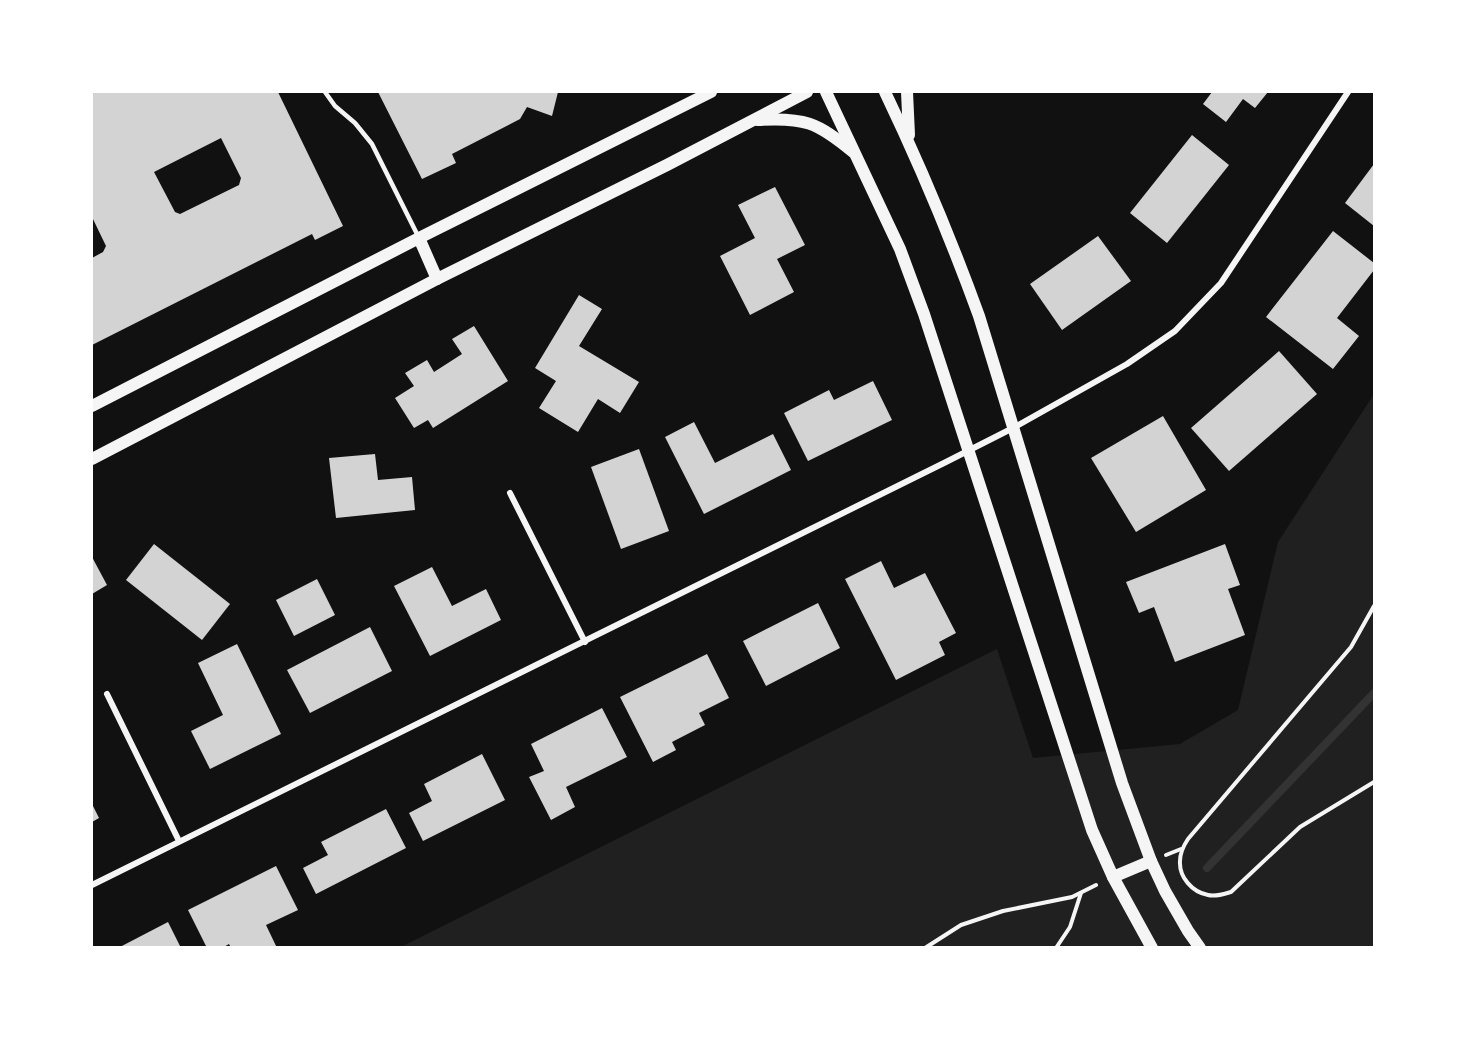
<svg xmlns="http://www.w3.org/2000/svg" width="1466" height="1039" font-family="Spectral,serif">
<rect width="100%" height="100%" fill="#111"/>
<!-- green -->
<path fill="#202020" d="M1374 394V947L399 948 997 649 1033 758 1180 744 1238 710 1278 542Z"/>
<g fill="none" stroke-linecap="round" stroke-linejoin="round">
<!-- stream -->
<path stroke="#333" stroke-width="8" d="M1207 868 1374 693"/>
</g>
<!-- building -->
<g fill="#d3d3d3" fill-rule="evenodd">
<path d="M92 92H278L343 226 315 240 312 234 92 345V258L103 252 106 246 92 217ZM221 138 241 178 239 185 180 214 175 212 154 172Z"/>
<path d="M378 92H558L552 116 527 107 520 119 452 154 456 163 422 179Z"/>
<path d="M1212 92H1268L1255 108 1243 99 1226 122 1203 104Z"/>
<path d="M1192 135 1229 165 1167 243 1130 213Z"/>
<path d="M1374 164V226L1345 203Z"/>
<path d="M775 187 805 245 777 259 794 292 750 315 720 256 755 238 738 205Z"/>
<path d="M1333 231 1374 263V270L1337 318 1359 336 1333 369 1266 317Z"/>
<path d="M1098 236 1131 281 1062 330 1030 284Z"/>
<path d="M579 295 602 309 579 346 639 382 620 413 598 399 578 432 539 408 556 381 535 368Z"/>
<path d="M474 326 508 381 433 428 428 420 414 428 395 398 414 386 405 373 427 360 434 372 462 354 452 339Z"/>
<path d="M1279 351 1317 394 1229 471 1191 428Z"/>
<path d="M873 381 892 420 808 461 784 413 829 390 834 400Z"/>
<path d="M1163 416 1206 490 1136 532 1091 458Z"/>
<path d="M694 422 715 463 773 434 791 470 704 514 665 437Z"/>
<path d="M639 449 669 531 621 549 591 467Z"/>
<path d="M375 454 378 480 412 477 415 510 336 518 329 458Z"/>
<path d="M154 544 230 604 202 640 126 580Z"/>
<path d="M1225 544 1240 585 1228 589 1245 635 1175 662 1154 607 1139 613 1126 582Z"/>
<path d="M92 557 107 585 92 594Z"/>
<path d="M881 561 894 588 925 573 956 633 939 642 945 655 896 680 845 579Z"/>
<path d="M432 567 452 606 486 589 501 620 430 656 394 586Z"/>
<path d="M317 579 335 615 294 636 276 600Z"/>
<path d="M818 603 840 648 766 686 743 641Z"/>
<path d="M370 627 392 671 310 713 287 670Z"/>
<path d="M237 644 281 734 210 769 191 731 223 715 198 663Z"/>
<path d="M707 654 729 698 699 713 705 725 672 742 676 750 653 762 620 697Z"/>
<path d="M602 708 627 757 566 787 575 807 551 820 529 777 544 771 531 744Z"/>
<path d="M482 754 505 800 423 841 409 813 432 801 424 784Z"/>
<path d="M92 804 99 818 92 822Z"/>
<path d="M386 809 406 848 316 894 303 868 328 855 321 842Z"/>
<path d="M276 866 298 910 266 925 277 948H231L229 944 222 948H207L188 910Z"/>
<path d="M168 922 181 948H118Z"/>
</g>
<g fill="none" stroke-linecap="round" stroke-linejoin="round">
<!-- path -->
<g stroke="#f5f5f5" stroke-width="4">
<path d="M1374 606 1351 647 1188 839C1184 845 1180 853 1180 861 1179 877 1192 892 1208 895 1216 897 1224 894 1231 892L1300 827 1374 782"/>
<path d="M1166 855 1181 849"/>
<path d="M925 948 961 925 1003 911 1072 897 1096 885"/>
<path d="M1056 948 1070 927 1081 893"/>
</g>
<!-- service -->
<path stroke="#f5f5f5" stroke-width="4.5" d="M325 92 335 106 355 123 372 144 419 238"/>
<!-- minor -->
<g stroke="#f5f5f5" stroke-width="6">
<path d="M510 493 585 642"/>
<path d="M107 694 179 841"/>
<path d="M92 885 946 462 1013 428 1127 364 1175 331 1221 283 1348 92"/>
</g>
<!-- secondary -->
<g stroke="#f5f5f5" stroke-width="12">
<path d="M826 92 900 249 924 314 1092 830 1113 877 1152 948"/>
<path d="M885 92C920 165 951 239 979 316L1122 783 1151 861 1165 891 1188 931 1200 948"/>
<path d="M907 92 909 135"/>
<path d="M757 120C804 117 817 122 853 152"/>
<path d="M419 238 437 279"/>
<path d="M92 406 419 238 711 92"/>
<path d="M92 459 437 279 667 165 807 92"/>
<path d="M1113 877 1151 861"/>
</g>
</g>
<!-- border -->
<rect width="1466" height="1039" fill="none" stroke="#ffffff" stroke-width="186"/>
</svg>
